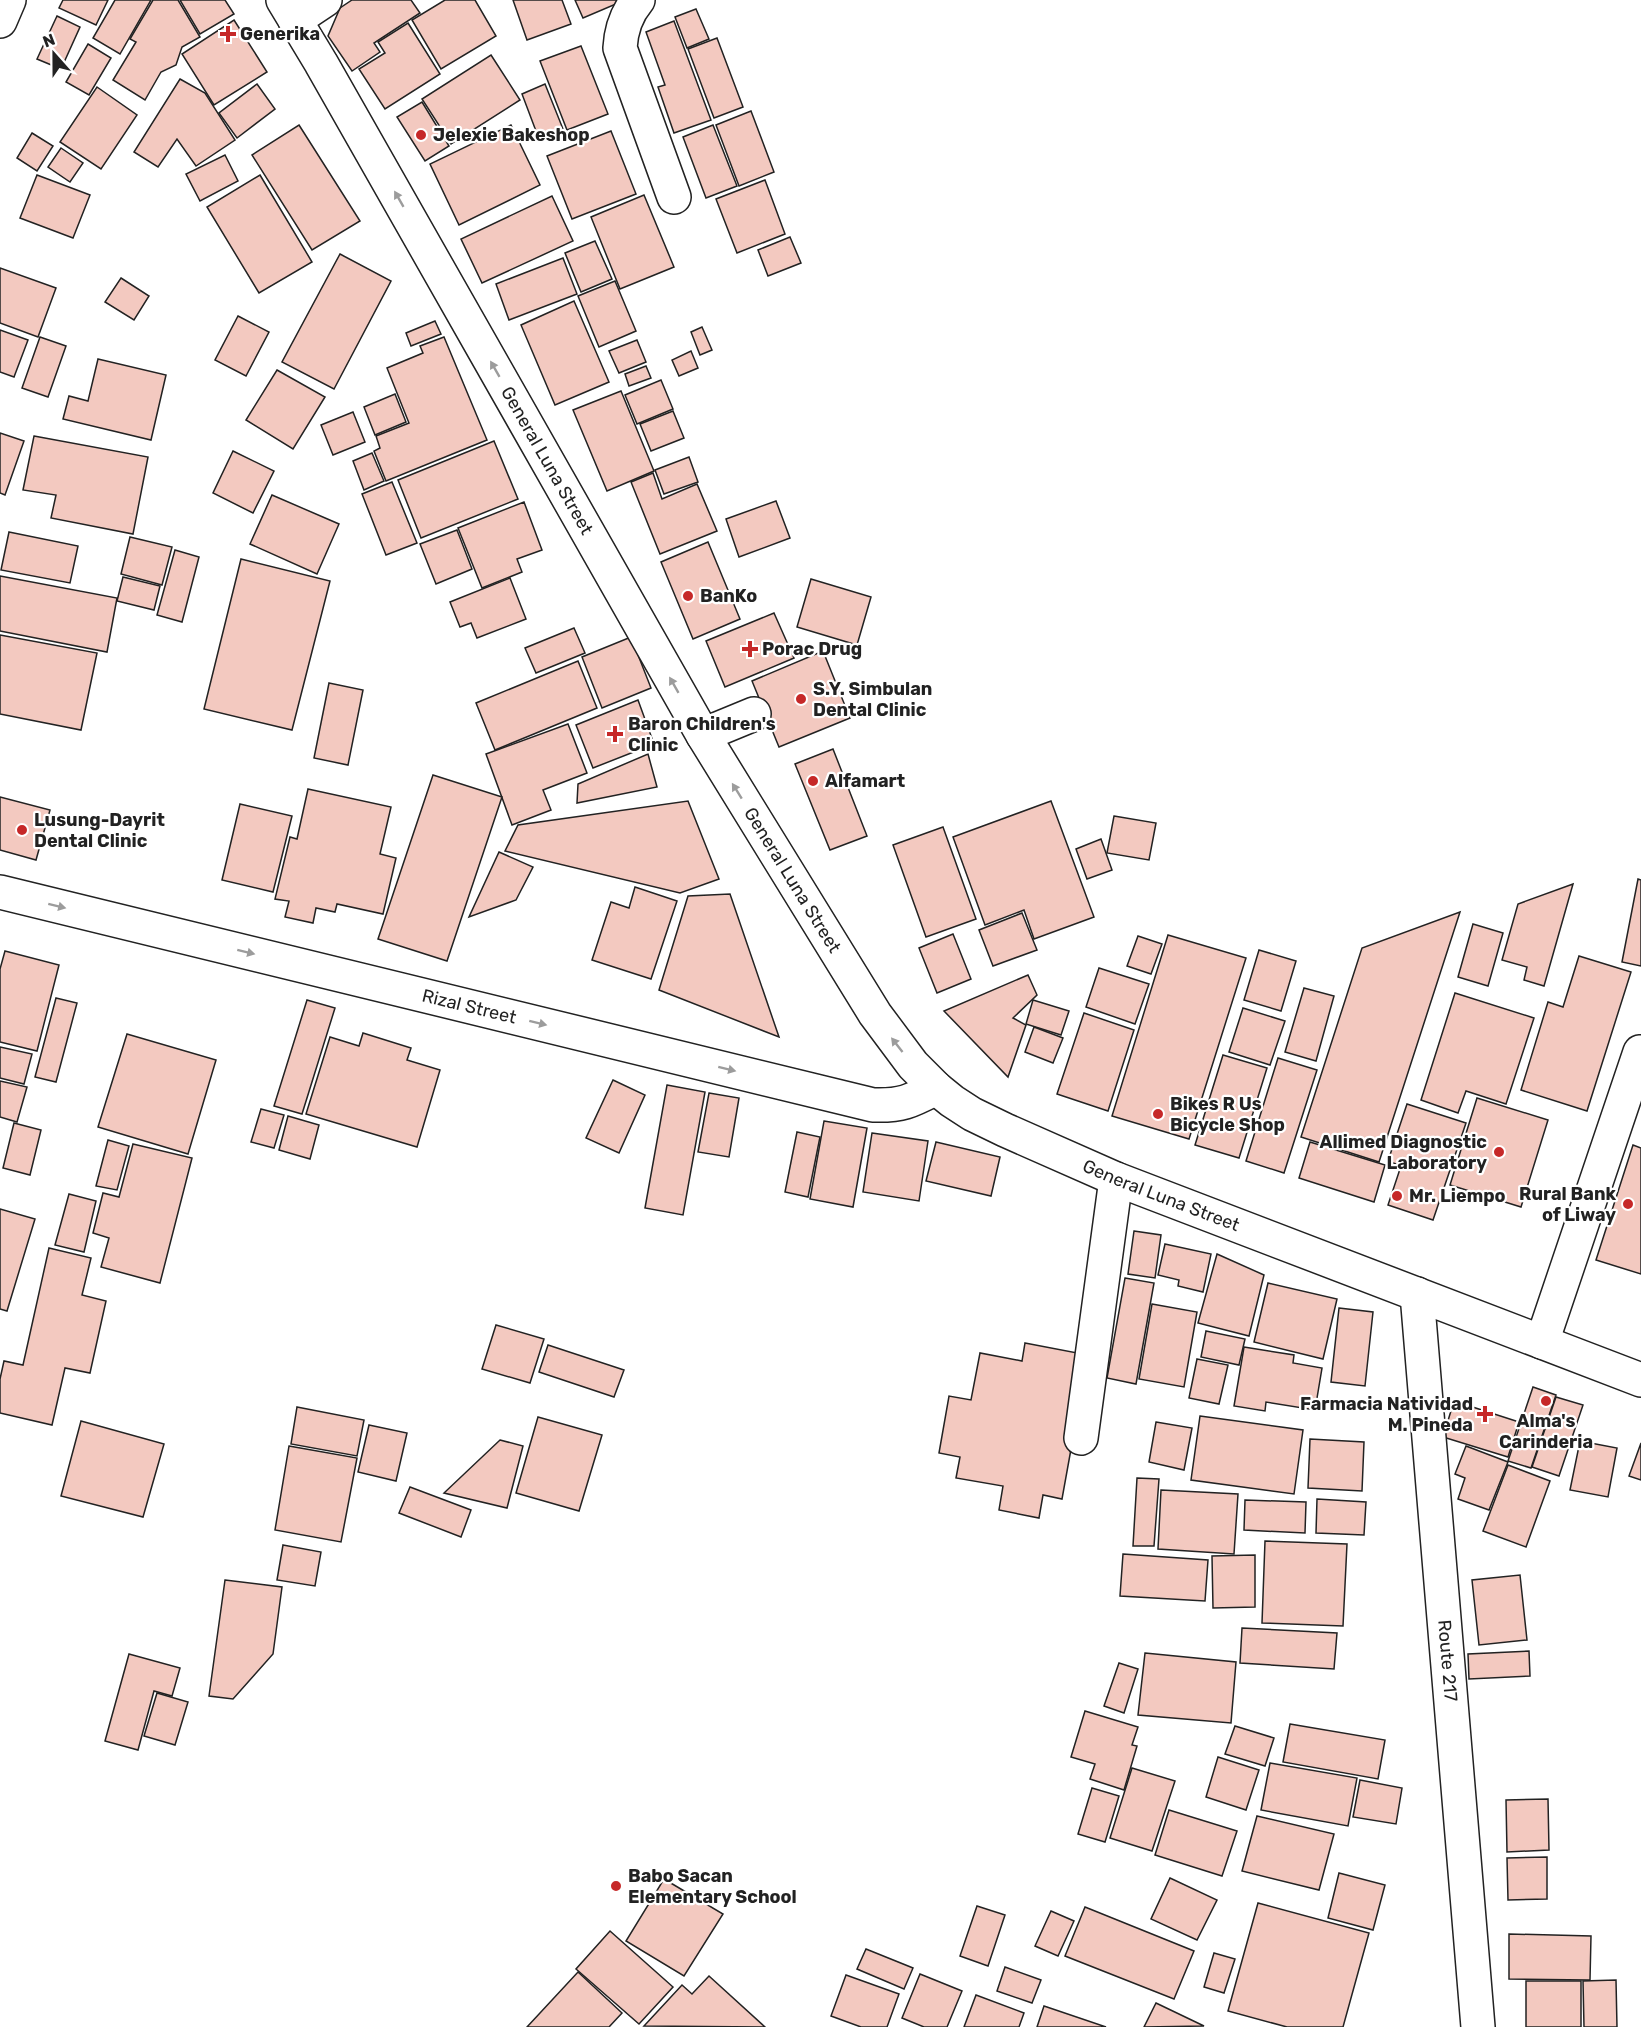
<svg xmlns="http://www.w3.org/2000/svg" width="1641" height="2027" font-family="Rubik,sans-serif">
<rect width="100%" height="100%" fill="#fff"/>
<!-- building -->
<g fill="#f3c9c0" stroke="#222" stroke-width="1.5">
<path d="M63 0H108L96 25 59 8Z"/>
<path d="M115 0H151L120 54 93 38Z"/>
<path d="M153 0H178L200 37 182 47 176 65 161 72 145 100 113 80 136 42 130 39Z"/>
<path d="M180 0H225L234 14 200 34Z"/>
<path d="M352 0H411L420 13 374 43 380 52 352 71 328 36 340 8Z"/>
<path d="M445 0H475L496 36 441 69 412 20Z"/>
<path d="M513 0H562L571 24 527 40Z"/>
<path d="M575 0H623V1L583 18Z"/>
<path d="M696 9 709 39 687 48 675 17Z"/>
<path d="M57 16 80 27 61 69 37 59Z"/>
<path d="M234 20 267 72 214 105 182 54Z"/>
<path d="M674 21 711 120 674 133 658 87 665 85 646 32Z"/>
<path d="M408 23 440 74 385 109 359 69 385 53 378 42Z"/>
<path d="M717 38 743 107 714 118 688 49Z"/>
<path d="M88 44 111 58 89 95 66 82Z"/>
<path d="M581 46 608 114 567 130 540 61Z"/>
<path d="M491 55 520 100 451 144 422 99Z"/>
<path d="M180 79 205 93 235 140 196 166 177 139 158 167 134 152Z"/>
<path d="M257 84 275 109 237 138 219 113Z"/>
<path d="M545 84 563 129 539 139 522 94Z"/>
<path d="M97 87 137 115 101 169 60 142Z"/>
<path d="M422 102 449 146 425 161 397 117Z"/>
<path d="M751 111 774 172 739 186 716 125Z"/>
<path d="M299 125 360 221 312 250 252 155Z"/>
<path d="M511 125 540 185 459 225 430 164Z"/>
<path d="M713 125 737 186 706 198 683 137Z"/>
<path d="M611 131 636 194 572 219 547 156Z"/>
<path d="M32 133 53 146 37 171 17 158Z"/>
<path d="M61 148 83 163 70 182 48 167Z"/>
<path d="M225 155 238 181 200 201 186 174Z"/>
<path d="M37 175 90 195 73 238 20 218Z"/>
<path d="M260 175 312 262 259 293 207 207Z"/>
<path d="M765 180 785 234 737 253 716 199Z"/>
<path d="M644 195 674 267 620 289 591 217Z"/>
<path d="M552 196 573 241 482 283 461 239Z"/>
<path d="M790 237 801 263 768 276 758 250Z"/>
<path d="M595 241 612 279 581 292 565 253Z"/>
<path d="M340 254 391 281 334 389 282 362Z"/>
<path d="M563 258 577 294 509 320 496 284Z"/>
<path d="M0 268 56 288 38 337 0 323Z"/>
<path d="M121 278 149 296 134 320 105 302Z"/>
<path d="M615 281 636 331 599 347 578 296Z"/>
<path d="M574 301 609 382 555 405 521 325Z"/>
<path d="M238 316 269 332 246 376 215 360Z"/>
<path d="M435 321 441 334 411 346 406 333Z"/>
<path d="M702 327 712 350 700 355 691 332Z"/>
<path d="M0 330 28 340 14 377 0 372Z"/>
<path d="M40 337 66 346 48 397 22 388Z"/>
<path d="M444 337 487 440 386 481 374 451 380 448 376 436 409 423 387 368 423 353 420 346Z"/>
<path d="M637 340 646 362 619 373 609 351Z"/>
<path d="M691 351 698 368 679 376 672 360Z"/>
<path d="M98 359 166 375 151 440 63 419 69 396 88 401Z"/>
<path d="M646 366 651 378 629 386 625 374Z"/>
<path d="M277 370 325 397 293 449 246 420Z"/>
<path d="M661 380 673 409 637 424 625 395Z"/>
<path d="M621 391 654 471 607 491 573 410Z"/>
<path d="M395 394 406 422 375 435 364 407Z"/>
<path d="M673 411 684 438 651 451 640 424Z"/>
<path d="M353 412 365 442 333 455 321 425Z"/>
<path d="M0 433 24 441 5 495 0 493Z"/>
<path d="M34 436 148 457 133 534 51 518 56 495 23 490Z"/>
<path d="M494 441 518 499 421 538 398 480Z"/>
<path d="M233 451 274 471 253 513 213 493Z"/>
<path d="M372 453 384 481 364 490 353 461Z"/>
<path d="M689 457 698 482 664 494 655 470Z"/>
<path d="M653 473 662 499 697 484 717 531 660 554 631 482Z"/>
<path d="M392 482 417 543 386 555 362 494Z"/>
<path d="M272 495 339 524 317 574 250 544Z"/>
<path d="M776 501 790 538 739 557 726 519Z"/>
<path d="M524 502 542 550 517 559 522 572 482 588 458 528Z"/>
<path d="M457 530 472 569 436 584 420 544Z"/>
<path d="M9 532 78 546 70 583 1 570Z"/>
<path d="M130 537 172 547 162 585 121 574Z"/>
<path d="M708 542 740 619 693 639 661 562Z"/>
<path d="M175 550 199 557 182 622 157 615Z"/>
<path d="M241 559 330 581 292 730 204 709Z"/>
<path d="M0 576 117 598 107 652 0 631Z"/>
<path d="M123 577 160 586 154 610 117 601Z"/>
<path d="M510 578 526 619 477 638 471 623 460 627 450 602Z"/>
<path d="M811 579 871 597 857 645 797 627Z"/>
<path d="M774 613 794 658 725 687 706 641Z"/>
<path d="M574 628 585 653 536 673 525 648Z"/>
<path d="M0 635 97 653 81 730 0 714Z"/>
<path d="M631 637 651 688 602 708 582 657Z"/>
<path d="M823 651 850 718 779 747 752 681Z"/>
<path d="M578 661 597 708 495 750 476 703Z"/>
<path d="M329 683 363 690 348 765 314 758Z"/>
<path d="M638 700 654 744 593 768 576 725Z"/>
<path d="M568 724 587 773 543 790 551 810 512 825 486 754Z"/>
<path d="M833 749 867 836 830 850 795 764Z"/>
<path d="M648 754 657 787 577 803 578 784Z"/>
<path d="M433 775 502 797 447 961 378 939Z"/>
<path d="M308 789 391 807 380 854 396 858 383 914 337 904 335 912 316 908 313 923 285 917 289 901 275 899 290 837 297 839Z"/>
<path d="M0 797 50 810 36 860 0 850Z"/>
<path d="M688 801 719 879 680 893 505 851 518 825Z"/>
<path d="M1051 801 1094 917 1034 939 1024 910 985 925 953 837Z"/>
<path d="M240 804 292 816 273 892 222 880Z"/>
<path d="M1114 816 1156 823 1149 860 1107 853Z"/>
<path d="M943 827 976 919 926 937 893 845Z"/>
<path d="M1101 839 1112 870 1087 879 1076 849Z"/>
<path d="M499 852 533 867 516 900 469 917Z"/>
<path d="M1638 879 1641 880V966L1622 962Z"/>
<path d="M1573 884 1544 986 1524 980 1527 967 1502 960 1518 904Z"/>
<path d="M635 887 677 901 651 979 592 960 611 902 629 908Z"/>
<path d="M730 894 779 1037 659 990 688 896Z"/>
<path d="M1460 912 1379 1162 1301 1137 1362 948Z"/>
<path d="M1022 913 1037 950 993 966 979 930Z"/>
<path d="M1473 924 1503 933 1488 986 1458 977Z"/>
<path d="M953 934 971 979 937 993 919 948Z"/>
<path d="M1168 935 1246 958 1189 1139 1112 1116Z"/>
<path d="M1138 936 1162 944 1151 974 1127 966Z"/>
<path d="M1259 950 1296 961 1281 1011 1244 1000Z"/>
<path d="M5 951 59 965 37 1051 0 1042V969Z"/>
<path d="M1579 956 1631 972 1587 1111 1521 1090 1548 1002 1563 1007Z"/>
<path d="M1099 968 1149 984 1135 1024 1086 1007Z"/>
<path d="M1028 975 1037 995 1013 1018 1026 1025 1008 1077 944 1011Z"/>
<path d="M1304 988 1334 996 1316 1061 1285 1052Z"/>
<path d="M1455 993 1534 1018 1506 1104 1466 1091 1458 1113 1421 1100Z"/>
<path d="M56 998 77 1003 56 1082 35 1077Z"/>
<path d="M307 1000 335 1008 302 1114 274 1106Z"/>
<path d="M1033 1000 1069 1011 1061 1035 1026 1024Z"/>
<path d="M1243 1008 1285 1021 1270 1065 1229 1052Z"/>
<path d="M1084 1013 1134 1030 1108 1111 1057 1094Z"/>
<path d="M1034 1027 1063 1038 1053 1063 1025 1052Z"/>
<path d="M363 1033 411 1048 407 1060 440 1070 417 1147 306 1114 330 1037 359 1046Z"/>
<path d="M127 1034 216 1060 188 1154 98 1127Z"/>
<path d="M0 1047 32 1054 24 1084 0 1078Z"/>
<path d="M1223 1055 1267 1068 1239 1158 1195 1145Z"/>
<path d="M1278 1058 1317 1070 1284 1173 1246 1161Z"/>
<path d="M613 1080 645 1095 619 1153 586 1138Z"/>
<path d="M0 1081 27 1087 17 1122 0 1117Z"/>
<path d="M667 1085 705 1092 683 1215 645 1208Z"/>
<path d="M709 1093 739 1098 729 1157 698 1152Z"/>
<path d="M1477 1098 1548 1120 1521 1207 1450 1185Z"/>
<path d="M1407 1104 1466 1123 1433 1220 1388 1205 1401 1166 1388 1161Z"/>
<path d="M261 1109 284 1115 274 1148 251 1142Z"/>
<path d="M288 1116 319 1125 310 1159 279 1150Z"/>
<path d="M824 1121 867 1128 853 1207 810 1199Z"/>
<path d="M14 1123 41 1130 30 1175 3 1168Z"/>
<path d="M797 1132 820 1137 808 1197 785 1192Z"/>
<path d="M872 1133 928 1141 919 1201 863 1192Z"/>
<path d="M108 1140 129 1146 117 1190 96 1186Z"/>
<path d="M936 1142 1000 1157 991 1196 926 1181Z"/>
<path d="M1310 1142 1385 1165 1374 1202 1299 1178Z"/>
<path d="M133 1144 192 1158 160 1283 101 1267 109 1238 93 1233 103 1193 119 1197Z"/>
<path d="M1633 1145 1641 1148V1274L1596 1260Z"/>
<path d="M69 1194 96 1201 84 1252 55 1245Z"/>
<path d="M0 1209 35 1219 7 1311 0 1309Z"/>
<path d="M1134 1231 1161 1235 1155 1278 1128 1274Z"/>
<path d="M1165 1244 1211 1254 1203 1292 1178 1286 1179 1280 1158 1275Z"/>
<path d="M49 1248 91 1258 82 1295 106 1301 90 1373 65 1368 52 1425 0 1413V1379L4 1361 23 1365Z"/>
<path d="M1217 1254 1264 1275 1249 1336 1198 1323Z"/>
<path d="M1125 1278 1154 1283 1136 1384 1107 1378Z"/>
<path d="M1268 1283 1337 1299 1323 1359 1254 1342Z"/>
<path d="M1152 1304 1197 1312 1184 1387 1139 1379Z"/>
<path d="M1339 1308 1373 1312 1365 1386 1331 1382Z"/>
<path d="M496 1325 544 1339 530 1383 482 1369Z"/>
<path d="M1206 1331 1245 1339 1239 1365 1201 1357Z"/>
<path d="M1025 1343 1088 1355 1062 1499 1043 1495 1039 1518 999 1510 1003 1486 956 1478 960 1457 939 1453 949 1396 971 1400 980 1353 1022 1361Z"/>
<path d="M548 1345 624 1370 614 1397 539 1372Z"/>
<path d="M1244 1347 1294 1355 1293 1363 1322 1368 1315 1410 1266 1402 1265 1411 1234 1406Z"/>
<path d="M1197 1359 1228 1365 1219 1404 1189 1398Z"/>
<path d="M1533 1387 1556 1395 1531 1468 1508 1461Z"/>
<path d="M1556 1397 1583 1405 1559 1476 1532 1467Z"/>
<path d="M1454 1401 1519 1422 1508 1457 1443 1437Z"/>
<path d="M297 1407 364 1420 357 1456 291 1444Z"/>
<path d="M1200 1416 1303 1430 1294 1494 1191 1480Z"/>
<path d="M538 1417 602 1435 579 1511 516 1493Z"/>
<path d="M81 1421 164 1444 143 1517 61 1496Z"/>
<path d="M1156 1422 1192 1428 1184 1470 1149 1462Z"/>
<path d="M369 1425 407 1433 396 1481 358 1472Z"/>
<path d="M1310 1439 1364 1442 1362 1491 1308 1488Z"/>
<path d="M500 1440 523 1446 507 1508 444 1493Z"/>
<path d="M1580 1441 1617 1448 1608 1497 1570 1490Z"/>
<path d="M1641 1443V1480L1629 1476Z"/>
<path d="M289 1446 357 1458 341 1542 275 1530Z"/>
<path d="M1466 1446 1508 1462 1489 1510 1458 1499 1465 1478 1455 1474Z"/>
<path d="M1508 1465 1550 1481 1526 1547 1483 1531Z"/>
<path d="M1137 1478 1159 1479 1154 1546H1133Z"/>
<path d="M410 1487 471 1510 461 1537 399 1513Z"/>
<path d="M1161 1490 1238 1494 1234 1554 1158 1549Z"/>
<path d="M1317 1499 1366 1502 1364 1535 1316 1533Z"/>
<path d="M1245 1500 1306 1502 1305 1533 1244 1530Z"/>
<path d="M1265 1541 1347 1544 1343 1626 1262 1623Z"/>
<path d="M283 1545 321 1552 315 1586 277 1580Z"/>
<path d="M1123 1554 1208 1560 1205 1601 1120 1596Z"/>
<path d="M1255 1555V1607L1213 1608 1212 1556Z"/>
<path d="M1520 1575 1527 1640 1479 1645 1472 1580Z"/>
<path d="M225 1580 282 1587 273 1654 233 1699 209 1696Z"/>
<path d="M1242 1628 1337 1633 1334 1669 1240 1663Z"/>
<path d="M1529 1651 1530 1676 1469 1679 1468 1654Z"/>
<path d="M1145 1653 1236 1662 1231 1723 1138 1715Z"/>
<path d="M129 1654 180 1668 172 1696 154 1691 138 1750 105 1741Z"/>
<path d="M1119 1663 1138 1669 1124 1713 1104 1706Z"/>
<path d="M157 1693 188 1702 175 1745 144 1736Z"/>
<path d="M1085 1711 1138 1727 1132 1745 1137 1746 1124 1790 1090 1779 1095 1764 1071 1757Z"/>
<path d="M1290 1724 1385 1740 1378 1779 1283 1762Z"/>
<path d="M1235 1726 1274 1738 1265 1766 1225 1754Z"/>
<path d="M1218 1757 1259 1770 1246 1810 1206 1797Z"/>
<path d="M1270 1763 1357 1778 1348 1826 1261 1810Z"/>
<path d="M1132 1768 1175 1781 1152 1851 1110 1838Z"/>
<path d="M1360 1780 1402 1788 1396 1824 1353 1817Z"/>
<path d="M1092 1788 1119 1796 1105 1842 1078 1834Z"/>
<path d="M1548 1799 1549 1850 1507 1852 1506 1800Z"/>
<path d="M1169 1810 1237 1831 1222 1876 1155 1855Z"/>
<path d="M1257 1816 1334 1834 1319 1890 1242 1871Z"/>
<path d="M1547 1857V1899L1508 1900 1507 1858Z"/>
<path d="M1339 1873 1385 1885 1373 1930 1328 1918Z"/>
<path d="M1170 1878 1217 1900 1197 1940 1151 1919Z"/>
<path d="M664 1879 723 1914 684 1976 626 1941Z"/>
<path d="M1258 1903 1369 1933 1343 2027H1287L1228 2011Z"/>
<path d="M977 1906 1005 1915 988 1966 960 1956Z"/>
<path d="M1085 1907 1194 1951 1174 1999 1065 1956Z"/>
<path d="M1051 1911 1074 1921 1058 1956 1035 1946Z"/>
<path d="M610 1931 673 1987 639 2024 576 1969Z"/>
<path d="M1509 1934 1591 1936 1590 1980 1509 1979Z"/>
<path d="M866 1949 913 1968 904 1989 857 1969Z"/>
<path d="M1214 1953 1235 1959 1224 1993 1204 1987Z"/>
<path d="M1005 1967 1041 1980 1032 2003 997 1991Z"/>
<path d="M578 1972 622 2013 609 2027H527Z"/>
<path d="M920 1974 962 1991 947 2027H924L902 2018Z"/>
<path d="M846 1975 899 1994 887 2027H861L831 2016Z"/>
<path d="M709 1976 765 2027 644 2026 682 1985 692 1994Z"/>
<path d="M1616 1980 1617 2027H1584L1583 1981Z"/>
<rect x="1526" y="1981" width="55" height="46"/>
<path d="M976 1995 1024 2013 1019 2027H964Z"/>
<path d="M1156 2003 1204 2026 1144 2027Z"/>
<path d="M1044 2006 1106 2027H1037Z"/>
</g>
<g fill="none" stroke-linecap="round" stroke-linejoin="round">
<defs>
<g id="minor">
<path d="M638 0C626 14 621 31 620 48L674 197"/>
<path d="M295 20 325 0"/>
<path d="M0 21 9 0"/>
<path d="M703 735 754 714"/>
<path d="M1542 1342 1640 1052"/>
<path d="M1081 1438 1116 1179"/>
</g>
<g id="major">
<path id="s1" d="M283 0 321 63 703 735 875 1014 913 1065 936 1088 952 1101 972 1114 1005 1130 1116 1179 1641 1380"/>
<path id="s2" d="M0 892 873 1105C902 1106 911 1101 936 1088"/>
<path id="s3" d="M1417 1294 1478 2027"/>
</g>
</defs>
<!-- minor casing -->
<use href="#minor" stroke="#222" stroke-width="36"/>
<!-- major casing -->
<use href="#major" stroke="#222" stroke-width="36"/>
<!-- minor -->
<use href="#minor" stroke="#fff" stroke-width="33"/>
<!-- major -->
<use href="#major" stroke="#fff" stroke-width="33"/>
</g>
<!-- one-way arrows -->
<defs><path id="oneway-solid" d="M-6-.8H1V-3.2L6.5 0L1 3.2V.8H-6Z" transform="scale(1.5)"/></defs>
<g fill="#9c9c9c">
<use href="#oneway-solid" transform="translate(399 199) rotate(-120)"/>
<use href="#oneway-solid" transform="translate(495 369) rotate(-120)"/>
<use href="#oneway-solid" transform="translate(674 685) rotate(-120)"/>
<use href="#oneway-solid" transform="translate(737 791) rotate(-122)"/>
<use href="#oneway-solid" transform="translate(57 906) rotate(14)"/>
<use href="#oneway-solid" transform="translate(246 952) rotate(14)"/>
<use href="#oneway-solid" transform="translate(538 1023) rotate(14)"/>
<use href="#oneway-solid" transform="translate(897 1045) rotate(-128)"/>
<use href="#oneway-solid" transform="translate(727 1069) rotate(14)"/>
</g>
<!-- markers -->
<g fill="#c62828" stroke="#fff" stroke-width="2">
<path d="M225 25h6v6h6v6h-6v6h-6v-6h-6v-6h6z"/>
<circle cx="421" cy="135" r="6"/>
<circle cx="688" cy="596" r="6"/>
<path d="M747 640h6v6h6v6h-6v6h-6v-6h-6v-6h6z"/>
<circle cx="801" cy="699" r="6"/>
<path d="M612 725h6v6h6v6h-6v6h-6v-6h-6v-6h6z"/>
<circle cx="813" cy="781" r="6"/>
<circle cx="22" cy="830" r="6"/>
<circle cx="1158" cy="1114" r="6"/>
<circle cx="1499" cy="1152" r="6"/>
<circle cx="1397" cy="1196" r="6"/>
<circle cx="1628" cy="1204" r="6"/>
<circle cx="1546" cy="1401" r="6"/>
<path d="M1482 1405h6v6h6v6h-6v6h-6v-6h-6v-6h6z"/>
<circle cx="616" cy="1886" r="6"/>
</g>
<g text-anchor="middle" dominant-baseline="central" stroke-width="4.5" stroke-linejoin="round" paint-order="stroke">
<!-- poi labels -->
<g font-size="18" font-weight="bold" fill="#222" stroke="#fff" text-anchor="start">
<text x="240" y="34">Generika</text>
<text x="433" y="135">Jelexie Bakeshop</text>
<text x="700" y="596">BanKo</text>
<text x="762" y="649">Porac Drug</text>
<text x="813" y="689">S.Y. Simbulan<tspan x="813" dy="21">Dental Clinic</tspan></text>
<text x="628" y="724">Baron Children's<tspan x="628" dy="21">Clinic</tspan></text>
<text x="825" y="781">Alfamart</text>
<text x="34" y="820">Lusung-Dayrit<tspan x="34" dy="21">Dental Clinic</tspan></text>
<text x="1170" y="1104">Bikes R Us<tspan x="1170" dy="21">Bicycle Shop</tspan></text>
<text x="1487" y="1142" text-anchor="end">Allimed Diagnostic<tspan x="1487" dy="21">Laboratory</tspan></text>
<text x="1616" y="1194" text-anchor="end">Rural Bank<tspan x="1616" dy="21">of Liway</tspan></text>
<text x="1409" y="1196">Mr. Liempo</text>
<text x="1473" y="1404" text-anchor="end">Farmacia Natividad<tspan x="1473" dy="21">M. Pineda</tspan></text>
<text x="1546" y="1421" text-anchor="middle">Alma's<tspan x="1546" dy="21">Carinderia</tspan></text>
<text x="628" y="1876">Babo Sacan<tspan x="628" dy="21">Elementary School</tspan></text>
</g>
<!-- street labels -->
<g font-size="18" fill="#222" stroke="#fff">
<text stroke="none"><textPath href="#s1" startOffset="531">General Luna Street</textPath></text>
<text stroke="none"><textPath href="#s1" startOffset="1017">General Luna Street</textPath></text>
<text stroke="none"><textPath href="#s2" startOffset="483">Rizal Street</textPath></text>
<text stroke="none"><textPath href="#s1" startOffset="1521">General Luna Street</textPath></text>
<text stroke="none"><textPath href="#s3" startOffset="368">Route 217</textPath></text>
</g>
</g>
<!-- north arrow -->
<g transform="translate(54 54) rotate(339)" stroke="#ffffff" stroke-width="4.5" paint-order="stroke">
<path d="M0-4.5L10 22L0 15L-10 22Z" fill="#222222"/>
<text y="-9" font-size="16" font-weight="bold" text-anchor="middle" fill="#222222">N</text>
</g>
</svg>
